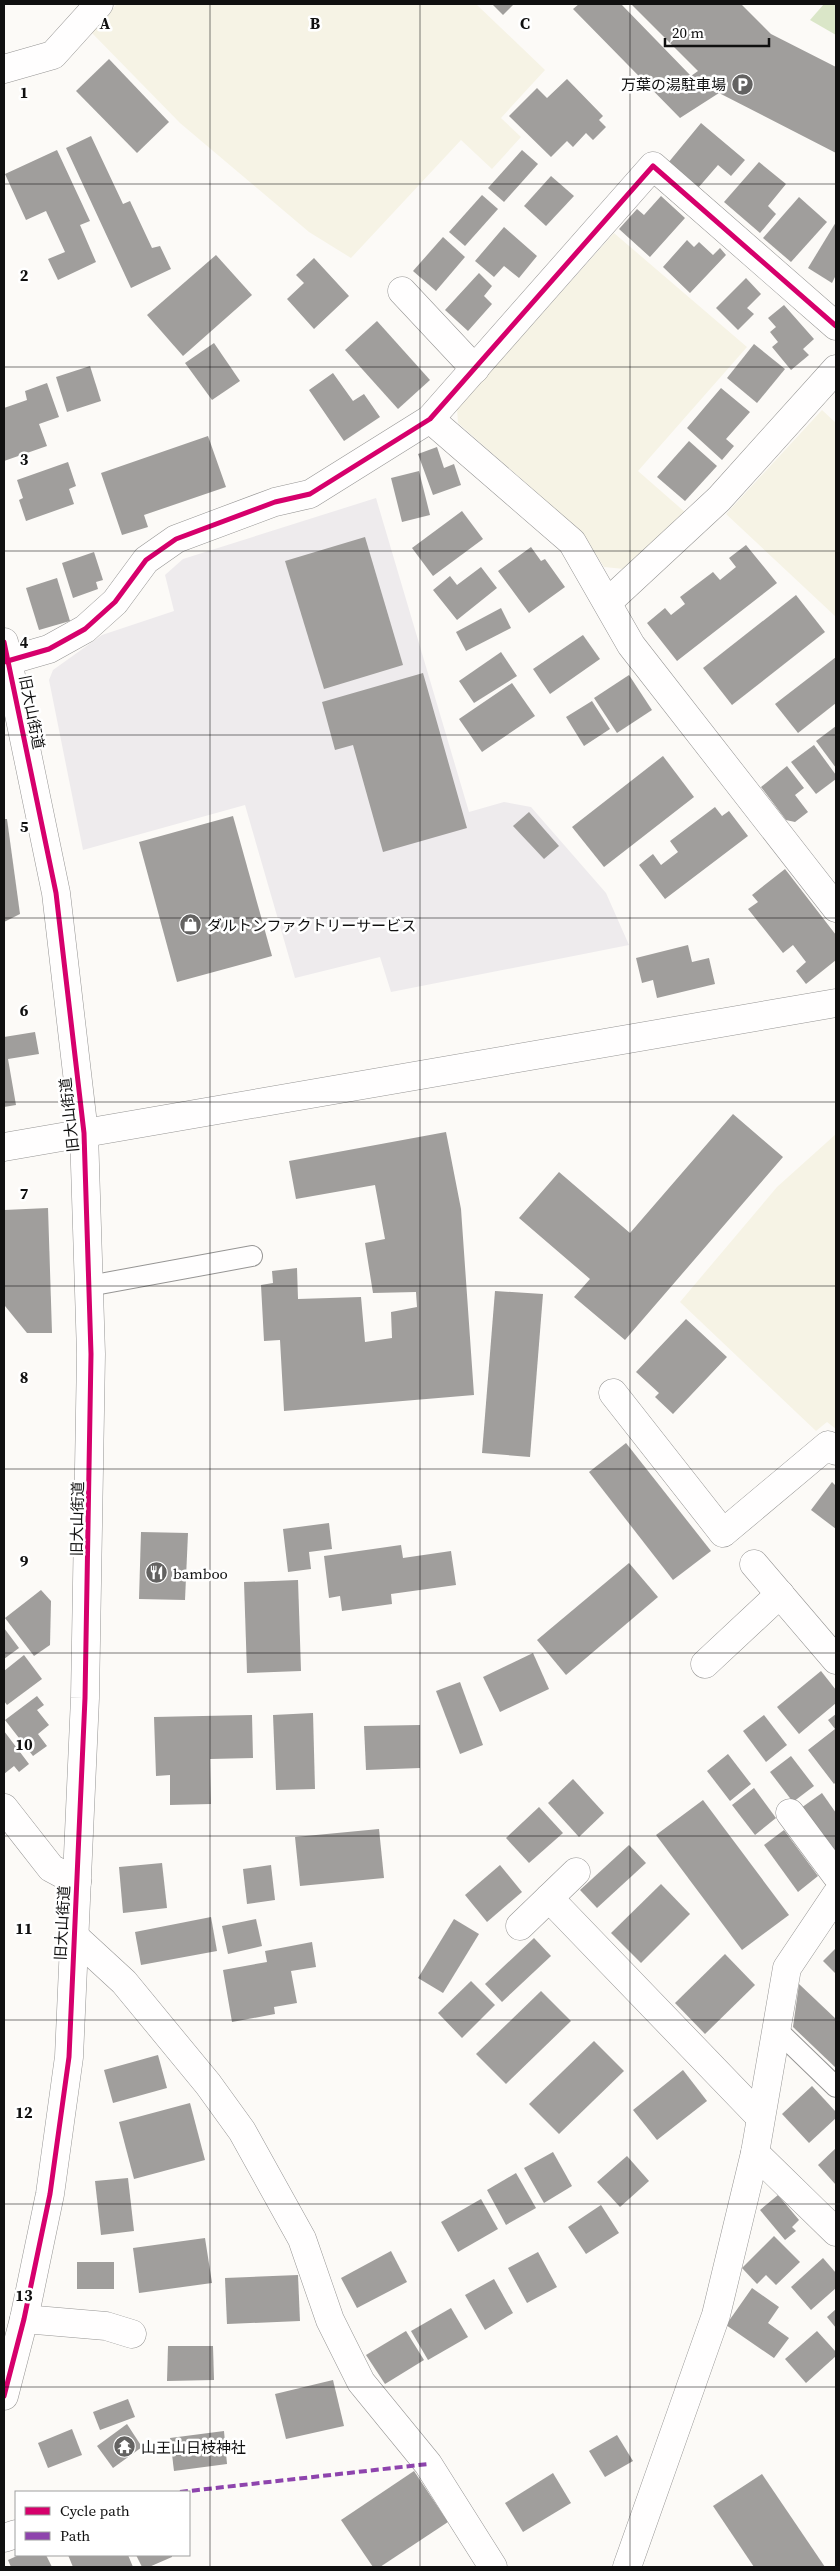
<svg xmlns="http://www.w3.org/2000/svg" width="840" height="2571" font-family="'Source Serif 4','Noto Sans JP',serif">
<rect width="100%" height="100%" fill="#fcfaf7"/>
<!-- industrial -->
<path fill="#eeebed" d="M376 498 469 812 504 802 531 807 606 893 629 945 391 992 380 957 295 978 245 805 83 850 49 680 53 670 102 635 174 611 165 575 183 559Z"/>
<!-- farmland -->
<g fill="#f6f3e5">
<path d="M117 4H476L545 70 501 118 521 137 492 169 461 140 351 258 309 232 180 123 91 32Z"/>
<path d="M614 233 747 347 638 471 686 513 624 569 604 567 582 533 458 423 457 409Z"/>
<path d="M822 410 836 423V617L726 514Z"/>
<path d="M836 1134V1429L827 1422 816 1431 680 1302 777 1187Z"/>
</g>
<!-- forest -->
<path fill="#dae6c8" d="M824 4H836V35L810 20Z"/>
<!-- building -->
<g fill="#a09e9c">
<path d="M492 4H514L503 15Z"/>
<path d="M579 4H621L691 76 698 71 631 4H741L771 34 836 67V153L719 93 680 118 573 9Z"/>
<path d="M109 59 169 122 137 153 76 91Z"/>
<path d="M567 79 603 116 599 120 606 127 593 140 586 133 573 147 567 141 551 157 509 116 537 88 547 98Z"/>
<path d="M701 123 745 160 731 176 718 165 698 188 668 163Z"/>
<path d="M91 136 123 204 130 201 152 248 160 246 171 269 131 288 66 148Z"/>
<path d="M57 150 90 221 80 225 96 262 58 280 48 259 65 252 46 211 26 220 5 174Z"/>
<path d="M522 150 538 164 504 202 488 188Z"/>
<path d="M759 162 786 184 768 206 776 214 760 233 724 202Z"/>
<path d="M551 176 574 196 546 226 524 206Z"/>
<path d="M482 195 498 209 465 246 449 232Z"/>
<path d="M661 196 685 218 650 257 619 229 637 209 644 215Z"/>
<path d="M799 197 827 222 791 262 763 238Z"/>
<path d="M836 222V275L832 283 808 268Z"/>
<path d="M504 227 537 256 519 278 504 266 494 277 475 261Z"/>
<path d="M443 237 465 257 436 291 413 271Z"/>
<path d="M687 240 694 247 699 242 713 255 720 248 726 255 690 293 663 267Z"/>
<path d="M216 255 252 295 183 356 147 315Z"/>
<path d="M314 258 349 296 314 329 287 299 304 283 296 275Z"/>
<path d="M479 273 492 286 484 296 492 304 468 331 445 310Z"/>
<path d="M746 278 761 294 747 308 754 314 738 330 716 308Z"/>
<path d="M784 305 814 339 803 349 809 355 791 370 772 347 778 342 770 332 776 327 768 318Z"/>
<path d="M377 321 430 380 398 409 345 350Z"/>
<path d="M214 343 240 381 212 400 185 363Z"/>
<path d="M754 344 785 369 757 403 727 378Z"/>
<path d="M90 366 101 401 67 412 56 377Z"/>
<path d="M333 373 353 401 364 394 380 417 344 441 309 390Z"/>
<path d="M47 383 59 417 39 424 47 446 4 461V408L27 400 25 391Z"/>
<path d="M721 388 750 412 726 439 734 446 722 460 687 428Z"/>
<path d="M208 436 226 487 144 515 148 527 122 535 101 473Z"/>
<path d="M689 441 717 466 685 501 657 477Z"/>
<path d="M437 447 444 468 454 464 461 485 433 495 418 454Z"/>
<path d="M68 462 76 486 69 489 74 504 26 521 19 500 23 498 17 480Z"/>
<path d="M419 471 430 515 402 522 391 478Z"/>
<path d="M462 511 483 539 433 576 412 548Z"/>
<path d="M365 537 403 665 324 689 285 561Z"/>
<path d="M746 545 777 583 677 661 647 623 665 608 671 615 685 604 680 597 713 572 720 580 736 567 729 558Z"/>
<path d="M531 547 541 561 545 559 565 587 529 613 498 571Z"/>
<path d="M94 552 103 580 96 582 98 589 73 598 62 563Z"/>
<path d="M481 567 497 588 457 620 433 590 450 576 457 585Z"/>
<path d="M57 578 70 621 39 630 26 588Z"/>
<path d="M796 595 825 632 732 705 703 668Z"/>
<path d="M501 608 511 628 466 651 456 632Z"/>
<path d="M583 635 600 659 550 694 533 669Z"/>
<path d="M501 652 517 676 474 703 459 681Z"/>
<path d="M836 657V703L798 733 775 704Z"/>
<path d="M423 673 467 828 383 852 353 745 335 750 322 702Z"/>
<path d="M629 675 652 710 617 733 594 698Z"/>
<path d="M512 683 535 716 482 752 459 719Z"/>
<path d="M592 701 610 729 584 746 566 717Z"/>
<path d="M836 726V768L816 741Z"/>
<path d="M814 745 836 775V779L816 794 791 762Z"/>
<path d="M663 756 694 797 604 867 572 827Z"/>
<path d="M787 766 804 788 795 795 808 812 795 822 786 820 761 787Z"/>
<path d="M715 807 722 816 729 811 748 836 665 899 639 865 653 854 661 865 678 852 670 841Z"/>
<path d="M529 812 559 846 544 859 513 826Z"/>
<path d="M233 816 272 956 177 982 139 842Z"/>
<path d="M4 819H7L20 914 4 922Z"/>
<path d="M785 869 836 935V960L806 984 796 971 806 962 793 945 783 953 748 909 758 902 752 895Z"/>
<path d="M688 945 692 962 709 958 715 984 657 998 653 980 642 983 636 958Z"/>
<path d="M35 1032 39 1054 8 1059 16 1105 4 1107V1037Z"/>
<path d="M733 1114 783 1157 625 1340 574 1297 590 1279 519 1218 559 1172 630 1233Z"/>
<path d="M446 1132 461 1209 474 1395 284 1411 280 1340 264 1341 261 1285 273 1283 272 1271 297 1268 298 1299 361 1297 365 1342 392 1338 391 1312 417 1307 416 1292 373 1293 365 1243 385 1239 375 1185 296 1199 289 1161Z"/>
<path d="M48 1208 52 1333H27L5 1306 4 1210Z"/>
<path d="M495 1291 543 1294 530 1457 482 1453Z"/>
<path d="M686 1319 727 1357 673 1414 655 1397 659 1393 636 1372Z"/>
<path d="M626 1443 711 1551 673 1580 589 1472Z"/>
<path d="M832 1482 836 1486V1529L811 1510Z"/>
<path d="M329 1523 332 1549 309 1552 311 1569 288 1572 283 1529Z"/>
<path d="M141 1532 188 1533 185 1600 139 1599Z"/>
<path d="M401 1545 403 1558 451 1551 456 1585 391 1594 392 1604 342 1611 340 1596 329 1598 324 1556Z"/>
<path d="M629 1563 658 1597 566 1675 537 1640Z"/>
<path d="M298 1580 301 1671 247 1673 244 1582Z"/>
<path d="M41 1590 51 1601 50 1645 34 1656 5 1618Z"/>
<path d="M4 1628 19 1648 4 1659Z"/>
<path d="M533 1653 549 1689 500 1712 483 1677Z"/>
<path d="M24 1655 42 1679 7 1705 4 1701V1671Z"/>
<path d="M821 1671 836 1690V1703L799 1734 777 1707Z"/>
<path d="M460 1682 483 1745 460 1754 436 1691Z"/>
<path d="M37 1696 44 1705 37 1710 49 1725 38 1734 47 1746 33 1756 5 1720Z"/>
<path d="M313 1713 315 1789 276 1790 273 1715Z"/>
<path d="M836 1714V1782L834 1784 808 1750 835 1729 828 1720Z"/>
<path d="M252 1715 253 1758 210 1759 211 1804 170 1805V1775L156 1776 154 1717Z"/>
<path d="M764 1715 787 1745 766 1762 743 1731Z"/>
<path d="M420 1725V1768L366 1770 364 1726Z"/>
<path d="M4 1731 29 1764 19 1772 14 1766 4 1774Z"/>
<path d="M728 1754 751 1784 730 1801 707 1771Z"/>
<path d="M791 1756 814 1786 793 1802 770 1772Z"/>
<path d="M573 1779 604 1813 579 1837 548 1803Z"/>
<path d="M754 1788 776 1818 755 1835 732 1805Z"/>
<path d="M822 1793 836 1813V1856L801 1808Z"/>
<path d="M703 1800 789 1915 742 1950 656 1835Z"/>
<path d="M539 1807 563 1833 529 1863 506 1838Z"/>
<path d="M379 1829 384 1878 300 1886 295 1837Z"/>
<path d="M784 1830 818 1876 798 1892 764 1845Z"/>
<path d="M629 1845 646 1863 597 1908 580 1890Z"/>
<path d="M162 1863 167 1908 123 1913 119 1867Z"/>
<path d="M271 1865 275 1900 247 1904 243 1869Z"/>
<path d="M500 1865 522 1892 487 1922 465 1895Z"/>
<path d="M661 1884 690 1914 641 1963 611 1933Z"/>
<path d="M211 1917 217 1951 141 1965 135 1932Z"/>
<path d="M256 1919 262 1946 228 1954 222 1926Z"/>
<path d="M454 1919 479 1934 443 1993 418 1978Z"/>
<path d="M534 1938 551 1956 502 2002 485 1984Z"/>
<path d="M312 1942 316 1967 291 1971 297 2003 274 2007 275 2014 232 2022 223 1970 267 1962 265 1951Z"/>
<path d="M836 1948V1974L823 1961Z"/>
<path d="M725 1954 755 1985 705 2034 675 2003Z"/>
<path d="M471 1981 495 2005 462 2038 438 2013Z"/>
<path d="M799 1984 836 2019V2068L793 2027Z"/>
<path d="M541 1991 571 2021 506 2084 476 2054Z"/>
<path d="M594 2041 624 2071 559 2134 529 2104Z"/>
<path d="M158 2055 167 2088 113 2103 104 2070Z"/>
<path d="M683 2070 707 2101 657 2140 633 2110Z"/>
<path d="M812 2086 836 2112V2118L809 2143 782 2114Z"/>
<path d="M190 2103 205 2160 134 2179 119 2122Z"/>
<path d="M836 2148V2185L818 2165Z"/>
<path d="M553 2152 572 2186 544 2203 524 2168Z"/>
<path d="M627 2156 649 2181 620 2207 597 2182Z"/>
<path d="M516 2173 536 2208 506 2225 487 2190Z"/>
<path d="M128 2178 134 2231 101 2235 95 2181Z"/>
<path d="M778 2195 799 2220 792 2227 796 2231 785 2240 760 2210Z"/>
<path d="M481 2199 498 2229 458 2252 441 2222Z"/>
<path d="M601 2205 619 2233 586 2254 568 2227Z"/>
<path d="M774 2236 800 2262 776 2285 766 2275 757 2284 742 2268Z"/>
<path d="M205 2238 212 2283 139 2293 133 2248Z"/>
<path d="M391 2251 407 2282 357 2308 341 2278Z"/>
<path d="M538 2252 557 2287 527 2303 508 2268Z"/>
<path d="M823 2258 836 2273V2288L811 2310 791 2287Z"/>
<rect x="77" y="2262" width="37" height="27"/>
<path d="M298 2275 300 2321 227 2324 225 2278Z"/>
<path d="M494 2279 513 2313 485 2330 465 2295Z"/>
<path d="M752 2288 779 2307 768 2323 789 2338 774 2358 726 2325Z"/>
<path d="M451 2308 468 2337 428 2360 411 2331Z"/>
<path d="M836 2309V2328L827 2317Z"/>
<path d="M406 2331 424 2360 385 2384 366 2355Z"/>
<path d="M817 2331 836 2352V2356L806 2383 785 2359Z"/>
<path d="M168 2346H213L214 2380 167 2381Z"/>
<path d="M333 2380 344 2426 286 2439 275 2394Z"/>
<path d="M128 2399 135 2417 100 2430 93 2412Z"/>
<path d="M127 2424 142 2447 113 2468 97 2446Z"/>
<path d="M72 2429 82 2455 48 2468 38 2443Z"/>
<path d="M224 2431 227 2464 174 2471 170 2438Z"/>
<path d="M617 2435 633 2461 605 2477 589 2451Z"/>
<path d="M414 2471 448 2522 380 2567H373L341 2520Z"/>
<path d="M553 2473 571 2503 523 2532 505 2503Z"/>
<path d="M762 2474 825 2567H754L713 2506Z"/>
<path d="M19 2555H46L52 2567H11L8 2560Z"/>
<path d="M68 2555H128L133 2567H73Z"/>
<path d="M136 2555H172V2557L149 2567H142Z"/>
</g>
<g fill="none" stroke-linecap="round" stroke-linejoin="round">
<defs>
<g id="service">
<path d="M89 1286 252 1256"/>
<path d="M776 2029 836 2087"/>
</g>
<g id="minor">
<path d="M4 69 53 55 99 4"/>
<path d="M402 291 475 369"/>
<path d="M430 419 572 542 631 645 836 908"/>
<path d="M608 602 719 499 836 369"/>
<path d="M4 662 49 649 85 629 115 602 146 560 176 539 275 502 310 494 430 419 653 166 836 326"/>
<path d="M4 1147 836 1003"/>
<path d="M613 1393 723 1533 828 1445 836 1451"/>
<path d="M754 1564 836 1660"/>
<path d="M705 1664 780 1594"/>
<path d="M4 1808 51 1868 77 1882"/>
<path d="M790 1813 836 1875"/>
<path d="M549 1898 760 2117"/>
<path d="M520 1926 576 1872"/>
<path d="M74 1936 124 1982 208 2084 242 2131 302 2239 330 2320 361 2382 428 2464 493 2567"/>
<path d="M755 2153 836 2232"/>
<path d="M24 2319 106 2326 132 2334"/>
<path d="M4 2538 16 2534"/>
<path d="M627 2567 716 2315 755 2153 787 1968 836 1895"/>
</g>
<path id="tertiary" d="M4 642 56 893 84 1133 91 1354 85 1698 69 2057 50 2194 24 2319 4 2396"/>
</defs>
<!-- service casing -->
<use href="#service" stroke="#969594" stroke-width="22"/>
<!-- minor casing -->
<use href="#minor" stroke="#969594" stroke-width="29"/>
<!-- tertiary casing -->
<use href="#tertiary" stroke="#969594" stroke-width="29"/>
<!-- service -->
<use href="#service" stroke="#fffefe" stroke-width="20"/>
<!-- minor -->
<use href="#minor" stroke="#fffefe" stroke-width="28"/>
<!-- tertiary -->
<use href="#tertiary" stroke="#fffefe" stroke-width="28"/>
<!-- quiet -->
<path stroke="#8e44ad" stroke-width="4" stroke-dasharray="8 4" stroke-linecap="butt" d="M180 2492 428 2464"/>
<defs>
<g id="cycleway">
<path d="M4 642 56 893 84 1133 91 1354 85 1698 69 2057 50 2194 24 2319 4 2396"/>
<path d="M4 662 49 649 85 629 115 602 146 560 176 539 275 502 310 494 430 419 653 166 836 326"/>
</g>
</defs>
<!-- cycleway casing -->
<use href="#cycleway" stroke="#fff" stroke-width="8"/>
<!-- cycleway -->
<use href="#cycleway" stroke="#d6006c" stroke-width="5"/>
</g>
<!-- grid -->
<path fill="none" stroke="#101010" stroke-width="1" stroke-opacity="0.55" d="M210 4V2567M420 4V2567M630 4V2567M4 184H836M4 367H836M4 551H836M4 735H836M4 918H836M4 1102H836M4 1286H836M4 1469H836M4 1653H836M4 1836H836M4 2020H836M4 2204H836M4 2387H836"/>
<!-- icons -->
<defs>
<symbol id="parking-disc" viewBox="-11 -11 22 22"><circle r="9.5" fill="#636261" stroke="#fff"/><path d="M-3.5-5.5H1a3.5 3.5 0 0 1 0 7H-1V5.5H-3.5ZM-1-3.4V-.6H.8a1.4 1.4 0 0 0 0-2.8Z" fill="#fff"/></symbol>
<symbol id="shop-disc" viewBox="-11 -11 22 22"><circle r="9.5" fill="#636261" stroke="#fff"/><path d="M-5-2.5h2.3a2.7 3.5 0 0 1 5.4 0H5L5.5 6h-11ZM-1.5-2.5h3a1.5 2.3 0 0 0-3 0Z" fill="#fff"/></symbol>
<symbol id="restaurant-disc" viewBox="-11 -11 22 22"><circle r="9.5" fill="#636261" stroke="#fff"/><path d="M-5-6h1v4h1v-4h1v4h1v-4h1v5L-1.5 .5V6h-2V.5L-5-1ZM5-6V6H3V1.5H1.5Q1.5-4 5-6Z" fill="#fff"/></symbol>
<symbol id="temple-disc" viewBox="-11 -11 22 22"><circle r="9.5" fill="#636261" stroke="#fff"/><path d="M0-6L5-2H3V0L6.5 2.5H4V6H1.5V3h-3V6H-4V2.5H-6.5L-3 0V-2H-5Z" fill="#fff"/></symbol>
</defs>
<g fill-rule="evenodd">
<use href="#parking-disc" x="730" y="72" width="25" height="25"/>
<use href="#shop-disc" x="178" y="912" width="25" height="25"/>
<use href="#restaurant-disc" x="144" y="1560" width="25" height="25"/>
<use href="#temple-disc" x="112" y="2434" width="25" height="25"/>
</g>
<g text-anchor="middle" dominant-baseline="central" stroke-width="5" stroke-linejoin="round" paint-order="stroke">
<!-- poi labels -->
<g font-size="15" fill="#101010" stroke="#fff" text-anchor="start">
<text x="726" y="84" text-anchor="end">万葉の湯駐車場</text>
<text x="207" y="925">ダルトンファクトリーサービス</text>
<text x="173" y="1573">bamboo</text>
<text x="141" y="2447">山王山日枝神社</text>
</g>
<!-- street labels -->
<g font-size="15" fill="#101010" stroke="#fff">
<text transform="translate(32 712) rotate(79)">旧大山街道</text>
<text transform="translate(69 1115) rotate(-96)">旧大山街道</text>
<text transform="translate(77 1519) rotate(-89)">旧大山街道</text>
<text transform="translate(62 1923) rotate(-87)">旧大山街道</text>
</g>
</g>
<g font-size="16" text-anchor="middle" font-weight="bold" fill="#101010" stroke="#fff" stroke-width="5" stroke-linejoin="round" paint-order="stroke">
<text x="105" y="29">A</text>
<text x="315" y="29">B</text>
<text x="525" y="29">C</text>
<text x="24" y="98">1</text>
<text x="24" y="281">2</text>
<text x="24" y="465">3</text>
<text x="24" y="648">4</text>
<text x="24" y="832">5</text>
<text x="24" y="1016">6</text>
<text x="24" y="1199">7</text>
<text x="24" y="1383">8</text>
<text x="24" y="1567">9</text>
<text x="24" y="1750">10</text>
<text x="24" y="1934">11</text>
<text x="24" y="2118">12</text>
<text x="24" y="2301">13</text>
</g>
<!-- border -->
<rect width="840" height="2571" fill="none" stroke="#101010" stroke-width="10"/>
<!-- legend -->
<rect x="15" y="2491" width="175" height="65" fill="#ffffff" stroke="#9f9f9f"/>
<rect x="25" y="2507" width="25" height="8" fill="#d6006c" stroke="#9f9f9f"/>
<text x="60" y="2516" font-size="15" fill="#101010">Cycle path</text>
<rect x="25" y="2532" width="25" height="8" fill="#8e44ad" stroke="#9f9f9f"/>
<text x="60" y="2541" font-size="15" fill="#101010">Path</text>
<!-- scale -->
<path d="M665 38v8h104v-8" fill="none" stroke="#101010" stroke-width="2.5"/>
<text x="672" y="38" font-size="15" fill="#101010" stroke="#ffffff" stroke-width="4" paint-order="stroke">20 m</text>
</svg>
